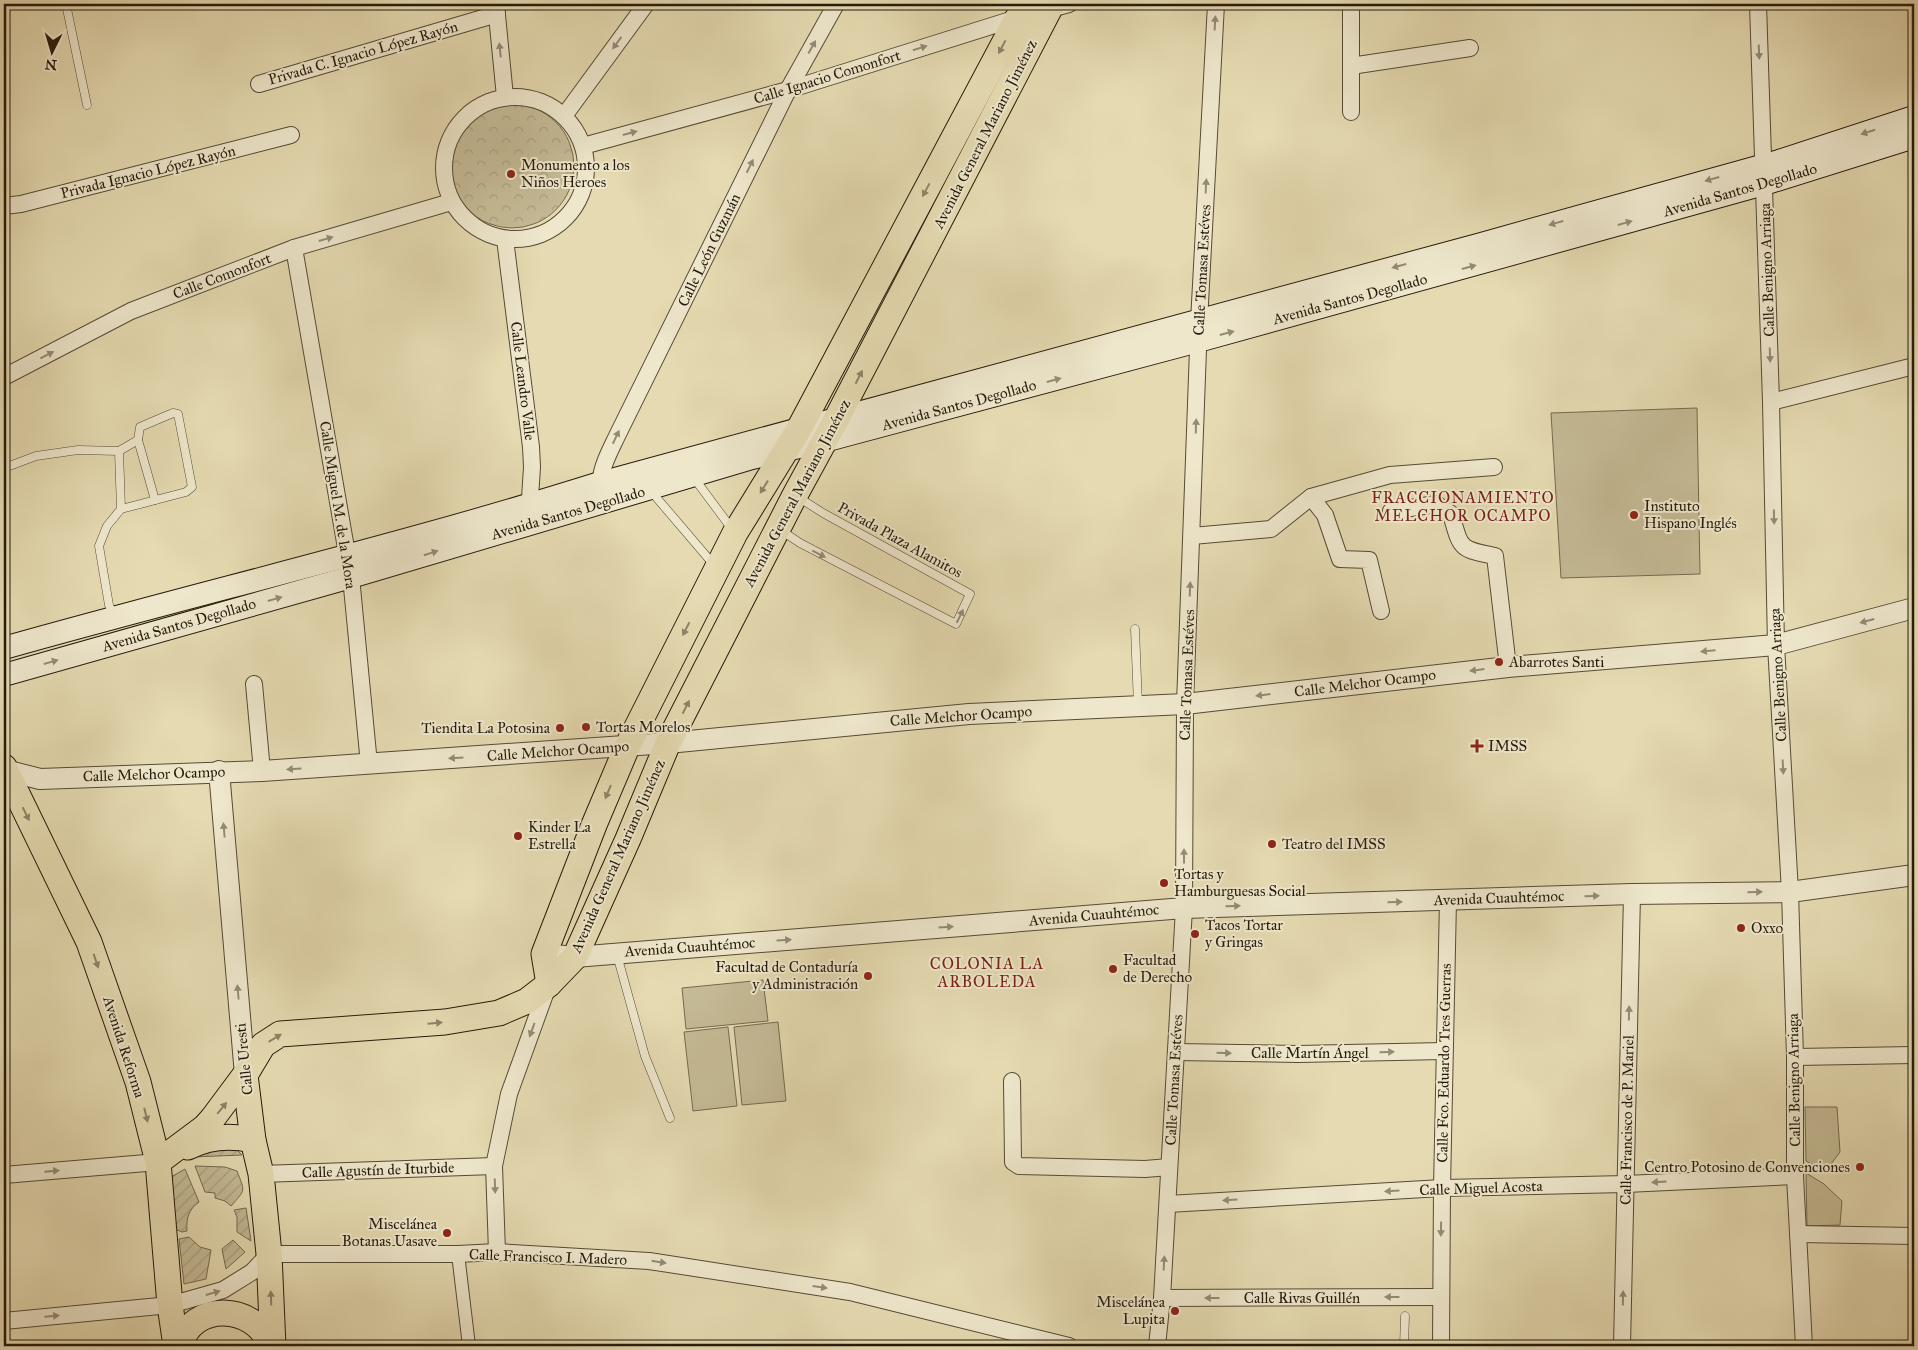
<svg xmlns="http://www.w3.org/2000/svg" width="1918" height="1350" font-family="'IM FELL Great Primer',serif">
<defs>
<pattern id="park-crowns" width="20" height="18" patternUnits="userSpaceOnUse" patternTransform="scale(1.25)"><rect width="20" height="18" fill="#c4ba95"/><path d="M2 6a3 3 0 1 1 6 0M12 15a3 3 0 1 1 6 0" fill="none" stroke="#a89f7f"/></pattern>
<pattern id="garden-furrows" width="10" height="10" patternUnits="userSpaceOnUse" patternTransform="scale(1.25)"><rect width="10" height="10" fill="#c4ba95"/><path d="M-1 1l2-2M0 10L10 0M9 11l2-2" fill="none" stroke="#a89f7f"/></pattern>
</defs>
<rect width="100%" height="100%" fill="#e5dab1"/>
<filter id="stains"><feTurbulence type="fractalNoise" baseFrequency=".004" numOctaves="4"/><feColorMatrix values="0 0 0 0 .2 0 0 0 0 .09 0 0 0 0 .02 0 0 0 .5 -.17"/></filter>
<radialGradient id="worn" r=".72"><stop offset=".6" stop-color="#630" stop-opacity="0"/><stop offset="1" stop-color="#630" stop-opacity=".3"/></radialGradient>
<!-- grass -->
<g fill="#c4ba95" stroke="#746a50">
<path d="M1697 408 1700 574 1561 578 1551 413Z"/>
<path d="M763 980 768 1021 686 1029 682 988Z"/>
<path d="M778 1022 786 1101 742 1105 734 1027Z"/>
<path d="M728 1027 737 1106 693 1111 684 1032Z"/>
<path d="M1805 1107H1837L1840 1152 1825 1172 1806 1161Z"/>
<path d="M1806 1173 1824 1184 1842 1201 1840 1225 1807 1226Z"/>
</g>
<!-- park -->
<circle fill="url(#park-crowns)" stroke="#746a50" cx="512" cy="166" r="62"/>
<!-- garden -->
<g fill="url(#garden-furrows)" stroke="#746a50">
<path d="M205 1147 235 1148 242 1155 192 1157Z"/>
<path d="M195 1166 225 1167 237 1171C245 1192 246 1189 231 1206L225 1201 215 1198V1193L205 1192Z"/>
<path d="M185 1169 199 1202C189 1209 186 1218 187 1231L182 1232 175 1229 171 1177Z"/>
<path d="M246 1208 251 1241 237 1232V1217L234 1210Z"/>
<path d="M189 1237 200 1247 211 1250 206 1279 184 1284 179 1239Z"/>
<path d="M233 1240 245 1252 226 1269 222 1249Z"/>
</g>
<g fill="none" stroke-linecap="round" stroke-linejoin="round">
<defs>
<g id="service">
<path d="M66 4 87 105"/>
<path d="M138 440 155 500"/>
<path d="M4 468 36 456 78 450 119 451"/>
<path d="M694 478 732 529"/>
<path d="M650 490 714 565"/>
<path d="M782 531 800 543 956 624 970 594 823 513 798 497"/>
<path d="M113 615 109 605 99 546 107 526 121 509 186 492 192 487 178 414 173 413 140 427 138 440 119 451 121 509"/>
<path d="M1135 629 1138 705"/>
<path d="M617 955 645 1056 670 1118"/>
<path d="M1404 1346 1405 1316"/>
</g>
<path id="pedestrian" d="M458 1254 469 1346"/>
<g id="minor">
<path d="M1351 4V112"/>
<path d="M1758 4 1771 402 1776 645 1790 892 1795 1057V1176L1804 1346"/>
<path d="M496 5 505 97"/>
<path d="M1351 66 1470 48"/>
<path d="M259 84 497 14"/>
<circle cx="515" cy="168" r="71"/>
<path d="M564 116 646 4"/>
<path d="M583 146 788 90 1017 18 1069 4"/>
<path d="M4 206 21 204 291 135"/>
<path d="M505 239 531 447 532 467 529 514"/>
<path d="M294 248 351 577 369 764"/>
<path d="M4 377 131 311 294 248 451 202"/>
<path d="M1771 402 1914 366"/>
<path d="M601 491C598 472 609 453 617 436L788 90 836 4"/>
<path d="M1311 497 1325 515 1340 559 1369 560 1381 611"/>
<path d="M1391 511 1436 504 1451 514C1461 549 1459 549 1495 556L1508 667"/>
<path d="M1192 536 1271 529 1311 497 1390 475 1494 467"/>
<path d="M254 684 262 771"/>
<path d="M1176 1052 1298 1054 1444 1051"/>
<path d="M1795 1057 1914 1055"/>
<path d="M1012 1081 1013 1162 1019 1166 1145 1169 1169 1167"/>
<path d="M261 1174 494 1166"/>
<path d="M4 1175 158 1162"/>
<path d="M1168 1204 1442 1188 1626 1184 1795 1176"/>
<path d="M1798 1234 1914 1236"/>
<path d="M497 1252 494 1166 509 1094 548 986"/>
<path d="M1162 1298 1441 1297"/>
<path d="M4 1321 170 1305 223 1290 252 1272 269 1254H458L497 1252 649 1261 850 1292 1069 1346"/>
<path d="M1157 1346 1162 1298 1184 908 1185 704 1199 322 1216 4"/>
<path d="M1441 1346 1442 1188 1448 900"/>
<path d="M1622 1346 1632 894"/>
</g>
<g id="tertiary">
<path d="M5 770 40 779 262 771 668 743 969 714 1185 704 1508 667 1776 645 1914 608"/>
<path d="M219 771 245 1075"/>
<path d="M544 954 575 957 1184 908 1632 894 1790 892 1914 875"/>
</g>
<g id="secondary">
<path d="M4 648C202 592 403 545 600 483L1481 244 1779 161 1914 117"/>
<path d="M4 675 351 577 752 458 824 441 1198 341 1764 184 1914 137"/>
</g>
<g id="primary">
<path d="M4 767 89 942 138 1082 158 1162 170 1305 176 1346"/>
<path d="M549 984 544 954 594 825 627 747 735 533 799 429 1025 4"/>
<path d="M245 1075 253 1140 261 1174 269 1254 273 1346"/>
<path d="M188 1147C209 1136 230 1135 253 1140"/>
<path d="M158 1162 205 1127 213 1118 245 1075 263 1045 280 1034 445 1022 499 1013 527 1001 549 984 575 957 628 839 668 743 795 495 837 418 1052 4"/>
<path d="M180 1346C191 1301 255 1303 271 1346"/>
</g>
</defs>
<!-- service casing -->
<use href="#service" stroke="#554b35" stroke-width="9"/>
<!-- pedestrian casing -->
<use href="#pedestrian" stroke="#554b35" stroke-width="14"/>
<!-- minor casing -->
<use href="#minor" stroke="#554b35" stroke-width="18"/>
<!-- tertiary casing -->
<use href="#tertiary" stroke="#554b35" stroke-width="22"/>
<!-- secondary casing -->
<use href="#secondary" stroke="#251b0c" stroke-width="24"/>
<!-- primary casing -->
<use href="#primary" stroke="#251b0c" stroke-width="27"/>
<!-- service -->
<use href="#service" stroke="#eee7cc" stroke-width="8"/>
<!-- pedestrian -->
<use href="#pedestrian" stroke="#eee7cc" stroke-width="12"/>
<!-- minor -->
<use href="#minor" stroke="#eee7cc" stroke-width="16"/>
<!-- tertiary -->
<use href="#tertiary" stroke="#eee7cc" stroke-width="20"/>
<!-- secondary -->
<use href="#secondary" stroke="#eee7cc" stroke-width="22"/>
<!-- primary -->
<use href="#primary" stroke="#e5dab1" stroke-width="25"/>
</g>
<!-- one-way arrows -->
<defs><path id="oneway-solid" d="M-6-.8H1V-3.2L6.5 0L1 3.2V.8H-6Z" transform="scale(1.25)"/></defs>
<g fill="#948b76">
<use href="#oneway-solid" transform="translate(1215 23) rotate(-87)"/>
<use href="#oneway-solid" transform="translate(617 43) rotate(126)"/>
<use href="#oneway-solid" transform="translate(812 47) rotate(-61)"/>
<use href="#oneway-solid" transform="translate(920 48) rotate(-17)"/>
<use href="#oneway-solid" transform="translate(500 50) rotate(-96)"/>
<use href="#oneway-solid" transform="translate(1759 52) rotate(88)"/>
<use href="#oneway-solid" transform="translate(1868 132) rotate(162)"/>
<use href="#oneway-solid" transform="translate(630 133) rotate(-15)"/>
<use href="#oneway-solid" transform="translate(750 166) rotate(-64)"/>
<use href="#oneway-solid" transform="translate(1712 179) rotate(164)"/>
<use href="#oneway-solid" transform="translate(1206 186) rotate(-87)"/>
<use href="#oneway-solid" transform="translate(1556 223) rotate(164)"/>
<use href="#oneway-solid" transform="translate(1625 223) rotate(-16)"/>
<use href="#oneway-solid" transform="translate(326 239) rotate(-16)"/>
<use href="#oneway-solid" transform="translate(1399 266) rotate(165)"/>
<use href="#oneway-solid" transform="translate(1469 267) rotate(-15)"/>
<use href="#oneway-solid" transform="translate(1227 333) rotate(-15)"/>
<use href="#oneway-solid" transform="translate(47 355) rotate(-27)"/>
<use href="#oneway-solid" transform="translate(1770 355) rotate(88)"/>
<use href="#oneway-solid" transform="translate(1054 380) rotate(-15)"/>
<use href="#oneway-solid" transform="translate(1196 426) rotate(-88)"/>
<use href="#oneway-solid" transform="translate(616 437) rotate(-65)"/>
<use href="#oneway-solid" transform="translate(1774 517) rotate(89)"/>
<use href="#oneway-solid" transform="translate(431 553) rotate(-17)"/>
<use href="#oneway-solid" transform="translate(819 554) rotate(27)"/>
<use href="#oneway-solid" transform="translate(1190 589) rotate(-88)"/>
<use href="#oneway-solid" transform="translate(275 599) rotate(-16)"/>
<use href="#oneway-solid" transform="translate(960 616) rotate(-64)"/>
<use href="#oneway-solid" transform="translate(1867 621) rotate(165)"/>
<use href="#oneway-solid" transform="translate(1708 651) rotate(175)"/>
<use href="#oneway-solid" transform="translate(51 662) rotate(-16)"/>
<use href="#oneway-solid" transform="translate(1477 670) rotate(173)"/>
<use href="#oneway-solid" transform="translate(1263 695) rotate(173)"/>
<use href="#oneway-solid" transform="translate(456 758) rotate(176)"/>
<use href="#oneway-solid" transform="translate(1783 767) rotate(87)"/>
<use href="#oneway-solid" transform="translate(294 769) rotate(176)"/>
<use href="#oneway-solid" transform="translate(224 830) rotate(-95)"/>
<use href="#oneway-solid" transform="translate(1184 856) rotate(-90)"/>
<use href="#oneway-solid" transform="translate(1755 892) rotate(-1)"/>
<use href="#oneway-solid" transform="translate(1592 896) rotate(-2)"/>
<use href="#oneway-solid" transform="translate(1395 902) rotate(-2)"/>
<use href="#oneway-solid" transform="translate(1233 906) rotate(-2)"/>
<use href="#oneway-solid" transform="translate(946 927) rotate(-4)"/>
<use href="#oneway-solid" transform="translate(784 940) rotate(-4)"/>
<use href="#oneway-solid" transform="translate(238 992) rotate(-95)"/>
<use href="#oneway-solid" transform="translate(1629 1013) rotate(-89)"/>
<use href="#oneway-solid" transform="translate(532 1030) rotate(110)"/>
<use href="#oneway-solid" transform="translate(1387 1052) rotate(-1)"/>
<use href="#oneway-solid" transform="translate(1224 1053) rotate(1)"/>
<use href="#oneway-solid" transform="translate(52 1171) rotate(-5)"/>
<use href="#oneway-solid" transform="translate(1659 1182) rotate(177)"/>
<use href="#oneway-solid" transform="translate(495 1186) rotate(88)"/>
<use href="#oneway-solid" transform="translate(1392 1191) rotate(177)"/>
<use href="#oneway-solid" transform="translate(1230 1200) rotate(177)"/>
<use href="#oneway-solid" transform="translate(1441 1229) rotate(91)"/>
<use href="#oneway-solid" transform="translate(659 1262) rotate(9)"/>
<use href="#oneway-solid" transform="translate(1164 1263) rotate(-87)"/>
<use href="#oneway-solid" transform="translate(820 1287) rotate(8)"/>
<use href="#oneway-solid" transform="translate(213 1293) rotate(-16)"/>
<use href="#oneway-solid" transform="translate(1392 1297) rotate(180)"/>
<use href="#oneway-solid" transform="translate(1212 1298) rotate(180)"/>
<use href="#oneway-solid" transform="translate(1623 1298) rotate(-89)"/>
<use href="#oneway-solid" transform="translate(52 1316) rotate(-5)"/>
</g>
<g fill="#8f8467">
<use href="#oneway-solid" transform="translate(1002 47) rotate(118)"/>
<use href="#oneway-solid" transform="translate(926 190) rotate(118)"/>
<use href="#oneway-solid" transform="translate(859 377) rotate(-63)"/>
<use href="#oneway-solid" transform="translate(764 487) rotate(122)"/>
<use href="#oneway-solid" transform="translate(686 629) rotate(117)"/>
<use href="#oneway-solid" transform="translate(686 707) rotate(-63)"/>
<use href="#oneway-solid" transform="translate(608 792) rotate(113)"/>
<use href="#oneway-solid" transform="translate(26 814) rotate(64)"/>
<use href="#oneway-solid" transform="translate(96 961) rotate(71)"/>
<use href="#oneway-solid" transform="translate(435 1023) rotate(-5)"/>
<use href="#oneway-solid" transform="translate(275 1038) rotate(-31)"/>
<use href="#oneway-solid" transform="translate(222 1108) rotate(-51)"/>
<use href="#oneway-solid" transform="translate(146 1115) rotate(76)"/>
<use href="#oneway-solid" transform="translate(271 1298) rotate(-92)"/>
</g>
<!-- markers -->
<g fill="#8f2418" stroke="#eee7cc" stroke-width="2">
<circle cx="511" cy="174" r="5"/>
<circle cx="1634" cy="515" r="5"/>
<circle cx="1499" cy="662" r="5"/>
<circle cx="586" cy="727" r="5"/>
<circle cx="560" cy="728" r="5"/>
<path d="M1474.5 738.5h5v5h5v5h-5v5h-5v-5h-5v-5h5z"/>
<circle cx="518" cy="836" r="5"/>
<circle cx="1272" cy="844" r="5"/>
<circle cx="1164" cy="883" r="5"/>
<circle cx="1741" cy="928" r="5"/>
<circle cx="1195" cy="934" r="5"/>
<circle cx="1113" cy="969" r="5"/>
<circle cx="868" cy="976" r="5"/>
<circle cx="1860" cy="1167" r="5"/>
<circle cx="447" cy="1233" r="5"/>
<circle cx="1175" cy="1311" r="5"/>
</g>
<g text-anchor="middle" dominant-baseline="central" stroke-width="4" stroke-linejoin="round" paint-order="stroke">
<!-- street labels -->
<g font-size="15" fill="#251b0c" stroke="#eee7cc">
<text transform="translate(363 53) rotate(-16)">Privada C. Ignacio López Rayón</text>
<text transform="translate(827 77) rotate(-17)">Calle Ignacio Comonfort</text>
<text transform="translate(985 134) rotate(-63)">Avenida General Mariano Jiménez</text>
<text transform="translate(148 172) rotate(-14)">Privada Ignacio López Rayón</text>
<text transform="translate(1740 190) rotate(-16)">Avenida Santos Degollado</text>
<text transform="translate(709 250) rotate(-64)">Calle León Guzmán</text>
<text transform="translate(1202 270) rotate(-87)">Calle Tomasa Estéves</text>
<text transform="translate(1767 270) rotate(-92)">Calle Benigno Arriaga</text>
<text transform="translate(222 276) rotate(-21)">Calle Comonfort</text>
<text transform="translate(1350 299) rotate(-15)">Avenida Santos Degollado</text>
<text transform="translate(523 381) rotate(83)">Calle Leandro Valle</text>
<text transform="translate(959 405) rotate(-15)">Avenida Santos Degollado</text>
<text transform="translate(797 493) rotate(-62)">Avenida General Mariano Jiménez</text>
<text transform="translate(338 505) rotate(81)">Calle Miguel M. de la Mora</text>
<text transform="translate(568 513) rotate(-16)">Avenida Santos Degollado</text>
<text transform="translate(900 540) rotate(29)">Privada Plaza Alamitos</text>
<text transform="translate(179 625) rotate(-16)">Avenida Santos Degollado</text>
<text transform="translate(1187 675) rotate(-88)">Calle Tomasa Estéves</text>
<text transform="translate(1778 675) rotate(-93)">Calle Benigno Arriaga</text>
<text transform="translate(1365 683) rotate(-7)">Calle Melchor Ocampo</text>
<text transform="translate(961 716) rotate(-4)">Calle Melchor Ocampo</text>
<text transform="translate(558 751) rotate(-4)">Calle Melchor Ocampo</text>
<text transform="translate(154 774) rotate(-2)">Calle Melchor Ocampo</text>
<text transform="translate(618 856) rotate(-66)">Avenida General Mariano Jiménez</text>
<text transform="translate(1499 898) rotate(-2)">Avenida Cuauhtémoc</text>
<text transform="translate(1094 915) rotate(-5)">Avenida Cuauhtémoc</text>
<text transform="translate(690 947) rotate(-4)">Avenida Cuauhtémoc</text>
<text transform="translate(124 1047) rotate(72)">Avenida Reforma</text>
<text x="1310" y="1053">Calle Martín Ángel</text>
<text transform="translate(244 1059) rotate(-96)">Calle Uresti</text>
<text transform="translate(1444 1063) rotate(-89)">Calle Fco. Eduardo Tres Guerras</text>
<text transform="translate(1174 1080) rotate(-87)">Calle Tomasa Estéves</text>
<text transform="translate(1794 1080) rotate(-91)">Calle Benigno Arriaga</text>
<text transform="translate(1627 1120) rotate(-89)">Calle Francisco de P. Mariel</text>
<text transform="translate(378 1170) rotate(-2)">Calle Agustín de Iturbide</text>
<text transform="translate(1481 1188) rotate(-2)">Calle Miguel Acosta</text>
<text transform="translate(548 1257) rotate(2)">Calle Francisco I. Madero</text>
<text x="1302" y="1298">Calle Rivas Guillén</text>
</g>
<!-- poi labels -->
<g font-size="15" fill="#251b0c" stroke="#eee7cc" text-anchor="start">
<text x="521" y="165">Monumento a los<tspan x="521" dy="17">Niños Heroes</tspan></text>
<text x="1644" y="506">Instituto<tspan x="1644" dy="17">Hispano Inglés</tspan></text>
<text x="1509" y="662">Abarrotes Santi</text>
<text x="596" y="727">Tortas Morelos</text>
<text x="550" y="728" text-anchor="end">Tiendita La Potosina</text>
<text x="1488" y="746">IMSS</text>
<text x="528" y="827">Kinder La<tspan x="528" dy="17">Estrella</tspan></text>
<text x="1282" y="844">Teatro del IMSS</text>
<text x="1174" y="874">Tortas y<tspan x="1174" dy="17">Hamburguesas Social</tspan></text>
<text x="1205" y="925">Tacos Tortar<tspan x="1205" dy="17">y Gringas</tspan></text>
<text x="1751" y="928">Oxxo</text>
<text x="1123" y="960">Facultad<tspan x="1123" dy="17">de Derecho</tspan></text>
<text x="858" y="967" text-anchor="end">Facultad de Contaduría<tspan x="858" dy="17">y Administración</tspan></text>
<text x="1850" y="1167" text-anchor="end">Centro Potosino de Convenciones</text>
<text x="437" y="1224" text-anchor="end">Miscelánea<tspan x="437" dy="17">Botanas Uasave</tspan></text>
<text x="1165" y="1302" text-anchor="end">Miscelánea<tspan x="1165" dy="17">Lupita</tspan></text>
</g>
<!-- neighbourhood labels -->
<g font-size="16" letter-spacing="1" fill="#7a1f14" stroke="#eee7cc">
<text x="1463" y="497">FRACCIONAMIENTO<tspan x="1463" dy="18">MELCHOR OCAMPO</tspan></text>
<text x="987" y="963">COLONIA LA<tspan x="987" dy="18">ARBOLEDA</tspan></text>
</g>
</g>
<!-- margin -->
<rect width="1918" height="1350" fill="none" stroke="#e5dab1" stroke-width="20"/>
<rect x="5" y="5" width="1908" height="1340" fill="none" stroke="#251b0c" stroke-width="2.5"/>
<rect x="10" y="10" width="1898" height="1330" fill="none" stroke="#251b0c"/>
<!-- north arrow -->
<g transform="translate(52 52) rotate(185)" stroke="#eee7cc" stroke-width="4" paint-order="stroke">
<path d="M0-4L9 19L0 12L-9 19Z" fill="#251b0c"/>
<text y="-8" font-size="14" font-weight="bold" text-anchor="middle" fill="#251b0c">N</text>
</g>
<rect width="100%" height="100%" filter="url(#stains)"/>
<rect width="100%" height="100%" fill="url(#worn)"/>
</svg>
